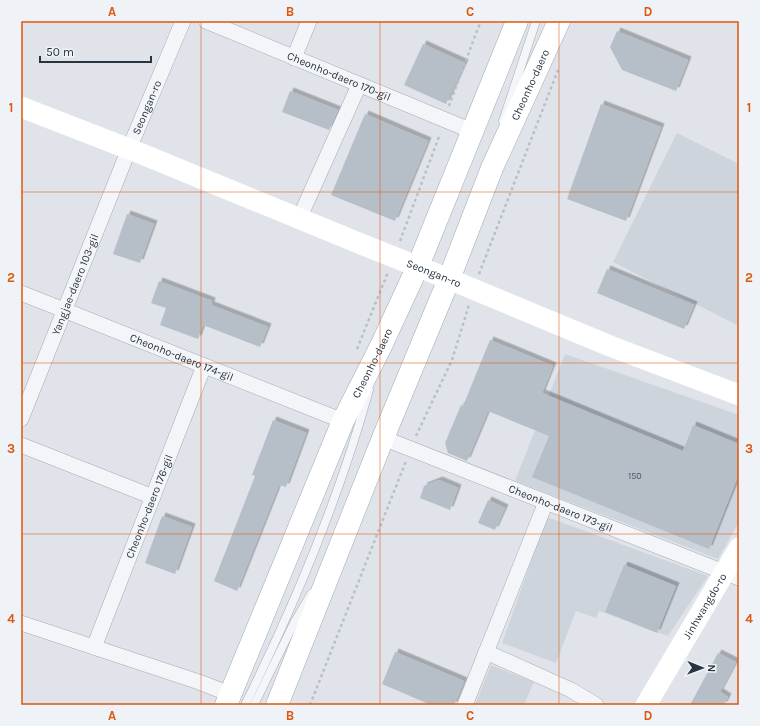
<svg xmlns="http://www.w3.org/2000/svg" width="760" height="726" font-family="Karla,sans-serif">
<defs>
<filter id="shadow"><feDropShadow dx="3.5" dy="-3.5" stdDeviation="0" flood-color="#0004"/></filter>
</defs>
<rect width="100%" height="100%" fill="#e0e4ea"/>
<!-- built -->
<g fill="#cdd4dc">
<path d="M677 133 739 164V326L613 262Z"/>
<path d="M565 354 739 415V522L718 559 515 481Z"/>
<path d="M547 517 708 576 668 636 599 611 596 618 576 611 556 663 502 643Z"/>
<path d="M491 665 534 682 524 705H475Z"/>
</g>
<!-- building -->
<g fill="#b6bec7" filter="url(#shadow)">
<path d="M617 31 688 60 676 91 622 70 610 47Z"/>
<path d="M423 44 465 63 446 104 404 85Z"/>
<path d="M290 91 338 110 329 130 282 112Z"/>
<path d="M601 104 661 127 626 221 567 199Z"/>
<path d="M365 114 428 141 395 221 331 195Z"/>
<path d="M127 214 154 224 140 263 113 254Z"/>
<path d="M607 269 694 305 684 329 597 293Z"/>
<path d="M159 281 212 301 211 305 268 327 260 347 203 325 198 339 160 325 166 308 151 303Z"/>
<path d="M490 340 553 366 542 393 683 451 693 425 739 444V474L709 549 532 477 549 436 488 411 467 461 448 453 445 443 461 405 463 406Z"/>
<path d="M273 420 306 433 286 487 279 485 237 591 214 581 255 476 252 475Z"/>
<path d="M439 480 458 488 450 510 420 498 424 486Z"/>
<path d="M488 500 505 508 495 530 478 523Z"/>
<path d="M162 516 192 527 175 574 145 563Z"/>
<path d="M624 565 676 586 657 633 605 612Z"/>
<path d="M395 652 464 681 454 705H431L382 684Z"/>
<path d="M718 653 736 662 720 692 728 697 724 705H690Z"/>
</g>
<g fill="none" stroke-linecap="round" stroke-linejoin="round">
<defs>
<g id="lane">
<path d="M503 121 536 21"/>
<path d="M245 705C295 604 339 499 369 390"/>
<path d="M254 705 294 623 311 594"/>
</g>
<g id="street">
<path id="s1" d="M206 21 472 131"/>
<path d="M294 58 309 21"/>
<path d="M299 219 359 85"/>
<path id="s2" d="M21 293 343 421"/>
<path id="s3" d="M21 419 129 149 183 21"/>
<path id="s4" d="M383 438 739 578"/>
<path d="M21 445 153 497"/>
<path d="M21 623 199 682 230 694"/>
<path id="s5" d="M94 647 204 366"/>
<path d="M486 652 571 690 596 705"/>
<path d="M465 705 546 502"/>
</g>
<g id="primary">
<path id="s8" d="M226 705 343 421 381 346 418 266 517 21"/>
<path id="s9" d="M277 705 383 438 449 279 492 168 559 21"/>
</g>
</defs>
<!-- lane casing -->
<use href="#lane" stroke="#a5acb4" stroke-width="9"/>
<!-- street casing -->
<use href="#street" stroke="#a5acb4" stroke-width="16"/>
<!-- primary casing -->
<use href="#primary" stroke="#9eaab6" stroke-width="23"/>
<!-- path -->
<g stroke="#babfc5" stroke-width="2.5" stroke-dasharray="3 3" stroke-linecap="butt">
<path d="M449 106 475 36 481 21"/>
<path d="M400 241 440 134"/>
<path d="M479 274 558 70"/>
<path d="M357 349 388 272"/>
<path d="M416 436 452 360 469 305"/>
<path d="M310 705 406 461"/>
</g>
<!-- lane -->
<use href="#lane" stroke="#f3f5f8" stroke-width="8"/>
<!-- street -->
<use href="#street" stroke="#f3f5f8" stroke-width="15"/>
<!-- secondary -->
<g stroke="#fff" stroke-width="21">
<path id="s6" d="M21 107 142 154 366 246 449 279 610 346 739 395"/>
<path id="s7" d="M646 705 739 548"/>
</g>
<!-- primary -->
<use href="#primary" stroke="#fff" stroke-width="22"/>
</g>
<!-- grid -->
<path fill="none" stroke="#de570f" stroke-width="1" stroke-opacity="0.55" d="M201 21V705M380 21V705M559 21V705M21 192H739M21 363H739M21 534H739"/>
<g text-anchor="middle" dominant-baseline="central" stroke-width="3.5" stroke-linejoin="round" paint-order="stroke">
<!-- number labels -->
<g font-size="9" fill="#4b5663">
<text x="635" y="476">150</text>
</g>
<!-- street labels -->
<g font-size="11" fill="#273442" stroke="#eff3f7">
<text stroke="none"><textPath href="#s1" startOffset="144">Cheonho-daero 170-gil</textPath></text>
<text stroke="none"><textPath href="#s9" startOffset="670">Cheonho-daero</textPath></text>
<text stroke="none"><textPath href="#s3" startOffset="336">Seongan-ro</textPath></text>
<text stroke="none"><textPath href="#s6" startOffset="445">Seongan-ro</textPath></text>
<text stroke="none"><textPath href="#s3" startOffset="145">Yangjae-daero 103-gil</textPath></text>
<text stroke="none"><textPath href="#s2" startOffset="173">Cheonho-daero 174-gil</textPath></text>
<text stroke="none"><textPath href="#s8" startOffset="372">Cheonho-daero</textPath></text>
<text stroke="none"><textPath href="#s5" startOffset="151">Cheonho-daero 176-gil</textPath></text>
<text stroke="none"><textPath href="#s4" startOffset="191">Cheonho-daero 173-gil</textPath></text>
<text stroke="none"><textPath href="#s7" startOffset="115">Jinhwangdo-ro</textPath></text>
</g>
</g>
<!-- border -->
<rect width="760" height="726" fill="none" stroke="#eff3f7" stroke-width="44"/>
<!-- north arrow -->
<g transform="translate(702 668) rotate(91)" stroke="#eff3f7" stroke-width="3" paint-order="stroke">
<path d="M0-3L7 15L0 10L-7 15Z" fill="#273442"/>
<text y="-6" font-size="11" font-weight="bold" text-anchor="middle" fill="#273442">N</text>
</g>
<!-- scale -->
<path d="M40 56v6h111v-6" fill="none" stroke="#273442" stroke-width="2"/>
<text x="46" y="56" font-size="12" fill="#273442" stroke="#eff3f7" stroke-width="3" paint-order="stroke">50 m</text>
<rect x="22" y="22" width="716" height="682" fill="none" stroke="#de570f" stroke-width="1.5"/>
<g font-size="13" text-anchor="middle" font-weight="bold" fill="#de570f">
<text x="112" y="16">A</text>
<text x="290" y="16">B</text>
<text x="470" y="16">C</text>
<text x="648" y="16">D</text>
<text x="11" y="112">1</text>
<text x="749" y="112">1</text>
<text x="11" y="282">2</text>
<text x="749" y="282">2</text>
<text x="11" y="453">3</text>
<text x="749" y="453">3</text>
<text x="11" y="623">4</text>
<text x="749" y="623">4</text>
<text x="112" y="720">A</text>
<text x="290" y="720">B</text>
<text x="470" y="720">C</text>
<text x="648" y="720">D</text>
</g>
</svg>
